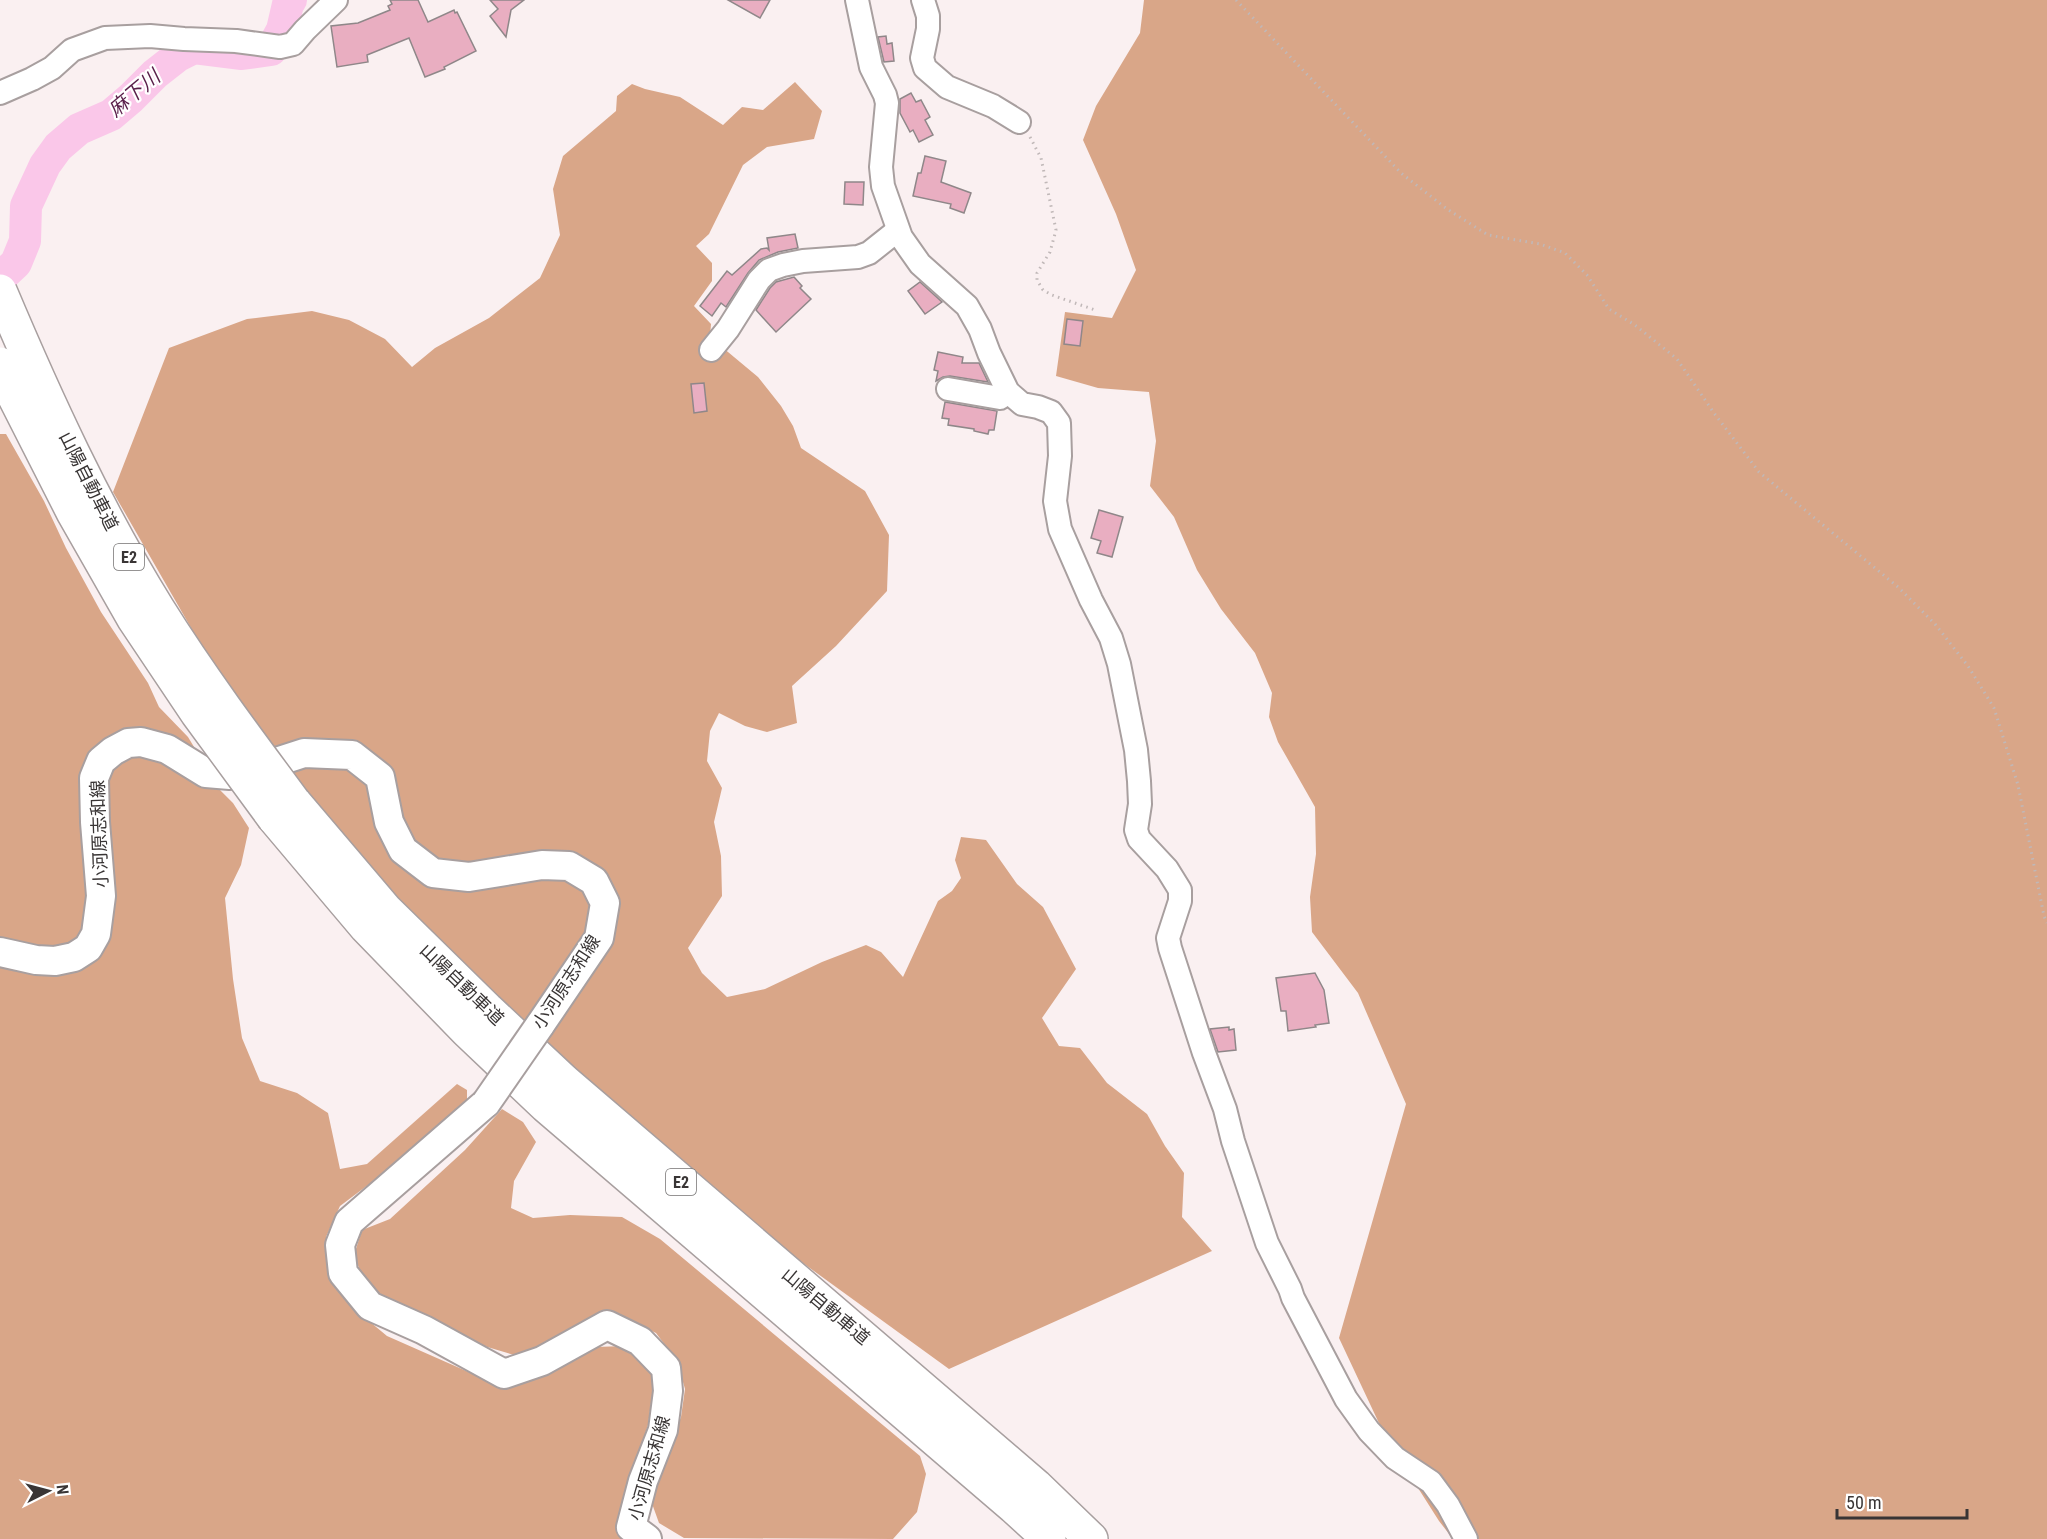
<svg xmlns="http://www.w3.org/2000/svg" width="2047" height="1539" font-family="'Roboto Condensed','Noto Sans JP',sans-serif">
<rect width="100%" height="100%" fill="#faf0f1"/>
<!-- forest -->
<g fill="#d9a688">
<path d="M1144 0H2047V1539H1453L1439 1521 1385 1436 1339 1338 1406 1104 1358 993 1312 932 1310 897 1316 854 1315 807 1278 742 1269 717 1272 693 1255 653 1221 609 1197 570 1174 517 1150 486 1156 441 1149 392 1098 388 1056 376 1065 312 1112 318 1136 270 1116 214 1083 140 1096 106 1140 33Z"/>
<path d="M795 82 822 111 814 139 767 147 743 165 709 234 696 246 712 263V281L694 306 711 324 710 337 758 377 781 406 793 426 801 448 865 491 889 535 887 591 836 646 792 686 797 723 767 732 745 726 719 713 710 731 707 761 722 788 714 822 721 856 722 896 688 948 702 973 727 997 765 989 822 962 866 945 881 952 903 977 938 901 952 891 961 878 955 860 961 837 986 840 1017 884 1043 907 1076 969 1042 1018 1059 1046 1080 1048 1107 1083 1147 1114 1165 1146 1184 1173 1182 1217 1212 1251 949 1369 614 1126 419 925 309 798 206 654 113 492 169 348 247 319 312 311 349 320 385 339 412 367 435 348 489 318 540 278 560 235 553 189 563 156 616 111 617 96 632 84 645 89 680 97 723 125 742 107 763 110Z"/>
<path d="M0 434H6L44 501 66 548 101 612 148 683 159 707 188 737 220 790 233 803 249 828 241 865 225 898 233 979 242 1038 260 1081 297 1093 328 1113 340 1169 367 1164 457 1084 467 1090V1103L396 1164 340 1206 326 1237 331 1276 352 1307 387 1336 498 1385 535 1379 595 1347 625 1346 647 1360 654 1381 648 1425 624 1497 623 1531 629 1539H0Z"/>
<path d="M502 1109 523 1122 536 1142 514 1181 511 1208 533 1218 570 1215 622 1217 660 1239 920 1456 926 1474 917 1512 893 1539 684 1538 659 1523 650 1498 681 1417 685 1389 677 1361 656 1333 624 1318 547 1346 514 1355 484 1346 391 1303 364 1281 354 1255 362 1230 390 1219 465 1150Z"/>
</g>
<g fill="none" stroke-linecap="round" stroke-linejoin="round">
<!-- river -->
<path stroke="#fac7e9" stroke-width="32" d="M0 278 16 263 25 241 26 206 45 165 58 147 79 129 111 115 131 98 155 74 178 56 194 48 242 54 271 50 282 30 288 4 291 0"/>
</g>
<!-- building -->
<g fill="#e9aec1" stroke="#8f8789" stroke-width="1.5">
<path d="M390 0H418L428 22 454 10 455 13 457 12 476 51 444 67 445 69 425 77 409 38 367 55 368 62 337 67 331 26 358 23 390 10 388 6 392 4Z"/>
<path d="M490 0H524L511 10 506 37 490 16 498 9Z"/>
<path d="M728 0H770L760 18Z"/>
<path d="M886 36 887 44 892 43 894 61 884 62 878 37Z"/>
<path d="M911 93 916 102 921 100 930 117 925 120 933 135 919 142 913 130 910 132 900 113V99Z"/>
<path d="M925 156 946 161 941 182 971 193 964 213 950 208 951 204 913 196 918 173H921Z"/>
<path d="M845 182H864L863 205 844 204Z"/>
<path d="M795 234 798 248 778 252 759 260 748 273 726 307 721 303 712 316 700 306 727 271 732 275 761 249 767 248 769 250 767 238Z"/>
<path d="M794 277 802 286 800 288 811 299 776 332 756 310 770 288 776 282Z"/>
<path d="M920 282 942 302 925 314 908 291Z"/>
<path d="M1067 319 1083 321 1080 346 1064 344Z"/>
<path d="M938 352 963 357 962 363H979L988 382 950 376 943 377 936 381 938 371 934 370Z"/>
<path d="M704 383 707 411 694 413 691 384Z"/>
<path d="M945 402 997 411 994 430H989L988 434 974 431V429L948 425 949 419 942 418Z"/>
<path d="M1099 510 1123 517 1112 557 1097 553 1101 541 1091 538Z"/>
<path d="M1315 973 1324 990 1329 1023 1315 1025 1316 1027 1288 1031 1286 1011H1281L1276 978Z"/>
<path d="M1229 1027V1030L1234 1029 1236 1050 1218 1052 1210 1029Z"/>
</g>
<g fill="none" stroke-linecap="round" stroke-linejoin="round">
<defs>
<g id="minor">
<path d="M857 0 871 67 885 95 887 103 881 167 883 186 901 237 920 264 967 306 980 329 989 353 1008 392 1022 404 1038 407 1051 412 1059 423 1060 456 1055 501 1060 529 1091 600 1111 638 1119 664 1136 750 1139 781 1140 804 1136 830 1139 839 1167 869 1180 890V901L1168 938 1170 948 1204 1053 1225 1109 1233 1141 1267 1243 1290 1289 1293 1298 1346 1399 1369 1431 1395 1458 1431 1482 1448 1505 1466 1539"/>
<path d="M923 0 928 16V29L922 58 925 68 947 87 993 106 1019 122"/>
<path d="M0 93 32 79 52 68 72 50 105 38 150 36 184 39 236 41 280 47 293 44 305 30 336 0"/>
<path d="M711 350 728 329 759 280 769 270 783 265 803 261 858 257 869 253 898 230"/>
<path d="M948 389 1000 398 1008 392"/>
</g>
<g id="major">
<path d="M0 952 36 960 55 961 74 957 88 948 96 934 101 896 95 822 94 778 101 761 113 751 128 743 141 742 167 749 206 773 230 775 255 769 304 753 352 755 380 777 389 822 403 850 433 873 469 877 542 865 569 866 594 881 605 903 599 938 540 1025"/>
<path d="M486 1103 349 1222 340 1245 343 1273 370 1306 424 1330 504 1374 542 1361 607 1325 640 1341 666 1368 668 1391 663 1430 643 1481 631 1527 647 1539"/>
</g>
<g id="highway">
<path d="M294 802 385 909 487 1009 564 1081 1036 1486 1091 1539"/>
<path d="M274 818 366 927 467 1031 546 1106 1014 1507 1049 1539"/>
</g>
</defs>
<!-- minor casing -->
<use href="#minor" stroke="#a89f9f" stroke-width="26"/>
<!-- major casing -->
<use href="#major" stroke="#a89f9f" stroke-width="32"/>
<!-- highway casing -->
<use href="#highway" stroke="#a89f9f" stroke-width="36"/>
<!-- path -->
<g stroke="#c0b8b8" stroke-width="3" stroke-dasharray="1.5 4.5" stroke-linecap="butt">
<path d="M1236 0 1401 173 1447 209 1488 235 1540 244 1565 253 1587 275 1609 309 1635 325 1677 359 1714 413 1759 472 1898 587 1935 624 1968 666 1994 708 2018 785 2044 916 2047 923"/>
<path d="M1030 137 1041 158 1056 230 1050 252 1037 273V280L1043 290 1052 295 1095 310"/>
</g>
<!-- minor -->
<use href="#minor" stroke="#fff" stroke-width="22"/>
<!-- major -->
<use href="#major" stroke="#fff" stroke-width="28"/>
<!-- highway -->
<use href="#highway" stroke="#fff" stroke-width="33"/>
<defs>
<path id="major-bridge" d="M486 1103 540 1025"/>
<g id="highway-bridge">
<path d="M0 291C46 400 96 509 158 609 200 676 247 739 294 802"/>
<path d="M0 364 10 388 73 512 134 619 197 713 274 818"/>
</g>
</defs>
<!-- major-bridge casing -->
<use href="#major-bridge" stroke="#a89f9f" stroke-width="32" stroke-linecap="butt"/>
<!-- highway-bridge casing -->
<use href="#highway-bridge" stroke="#a89f9f" stroke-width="36" stroke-linecap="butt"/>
<!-- major-bridge -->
<use href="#major-bridge" stroke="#fff" stroke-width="28"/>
<!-- highway-bridge -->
<use href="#highway-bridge" stroke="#fff" stroke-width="33"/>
</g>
<g text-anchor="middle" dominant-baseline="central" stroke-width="4.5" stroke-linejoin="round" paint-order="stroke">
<!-- shield labels -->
<g fill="#fff" stroke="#747272" stroke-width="1.5">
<rect x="114" y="544" width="30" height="26" rx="4.5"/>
<rect x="666" y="1169" width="30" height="26" rx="4.5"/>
</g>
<g font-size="16" font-weight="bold" fill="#393535">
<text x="129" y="557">E2</text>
<text x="681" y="1182">E2</text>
</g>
<!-- street labels -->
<g font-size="18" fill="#393535" stroke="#fff">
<text transform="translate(89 481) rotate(63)">山陽自動車道</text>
<text transform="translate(99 834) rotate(-92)">小河原志和線</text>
<text transform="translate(566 982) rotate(-57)">小河原志和線</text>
<text transform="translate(462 984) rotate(44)">山陽自動車道</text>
<text transform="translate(826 1306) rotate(40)">山陽自動車道</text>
<text transform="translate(649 1468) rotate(-74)">小河原志和線</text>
</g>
<!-- water labels -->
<g font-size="20" font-style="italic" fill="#591e49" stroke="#fff">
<text transform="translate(134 93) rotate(-40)">麻下川</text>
</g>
</g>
<!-- north arrow -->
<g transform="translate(48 1491) rotate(84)" stroke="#ffffff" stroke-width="4.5" paint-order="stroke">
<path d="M0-4.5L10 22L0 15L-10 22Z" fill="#393535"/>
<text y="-9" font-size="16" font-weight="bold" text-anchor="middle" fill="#393535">N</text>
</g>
<!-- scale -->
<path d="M1837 1509v9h130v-9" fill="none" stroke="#393535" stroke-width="3"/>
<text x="1846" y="1509" font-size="18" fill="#393535" stroke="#ffffff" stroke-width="4.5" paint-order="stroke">50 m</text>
</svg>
